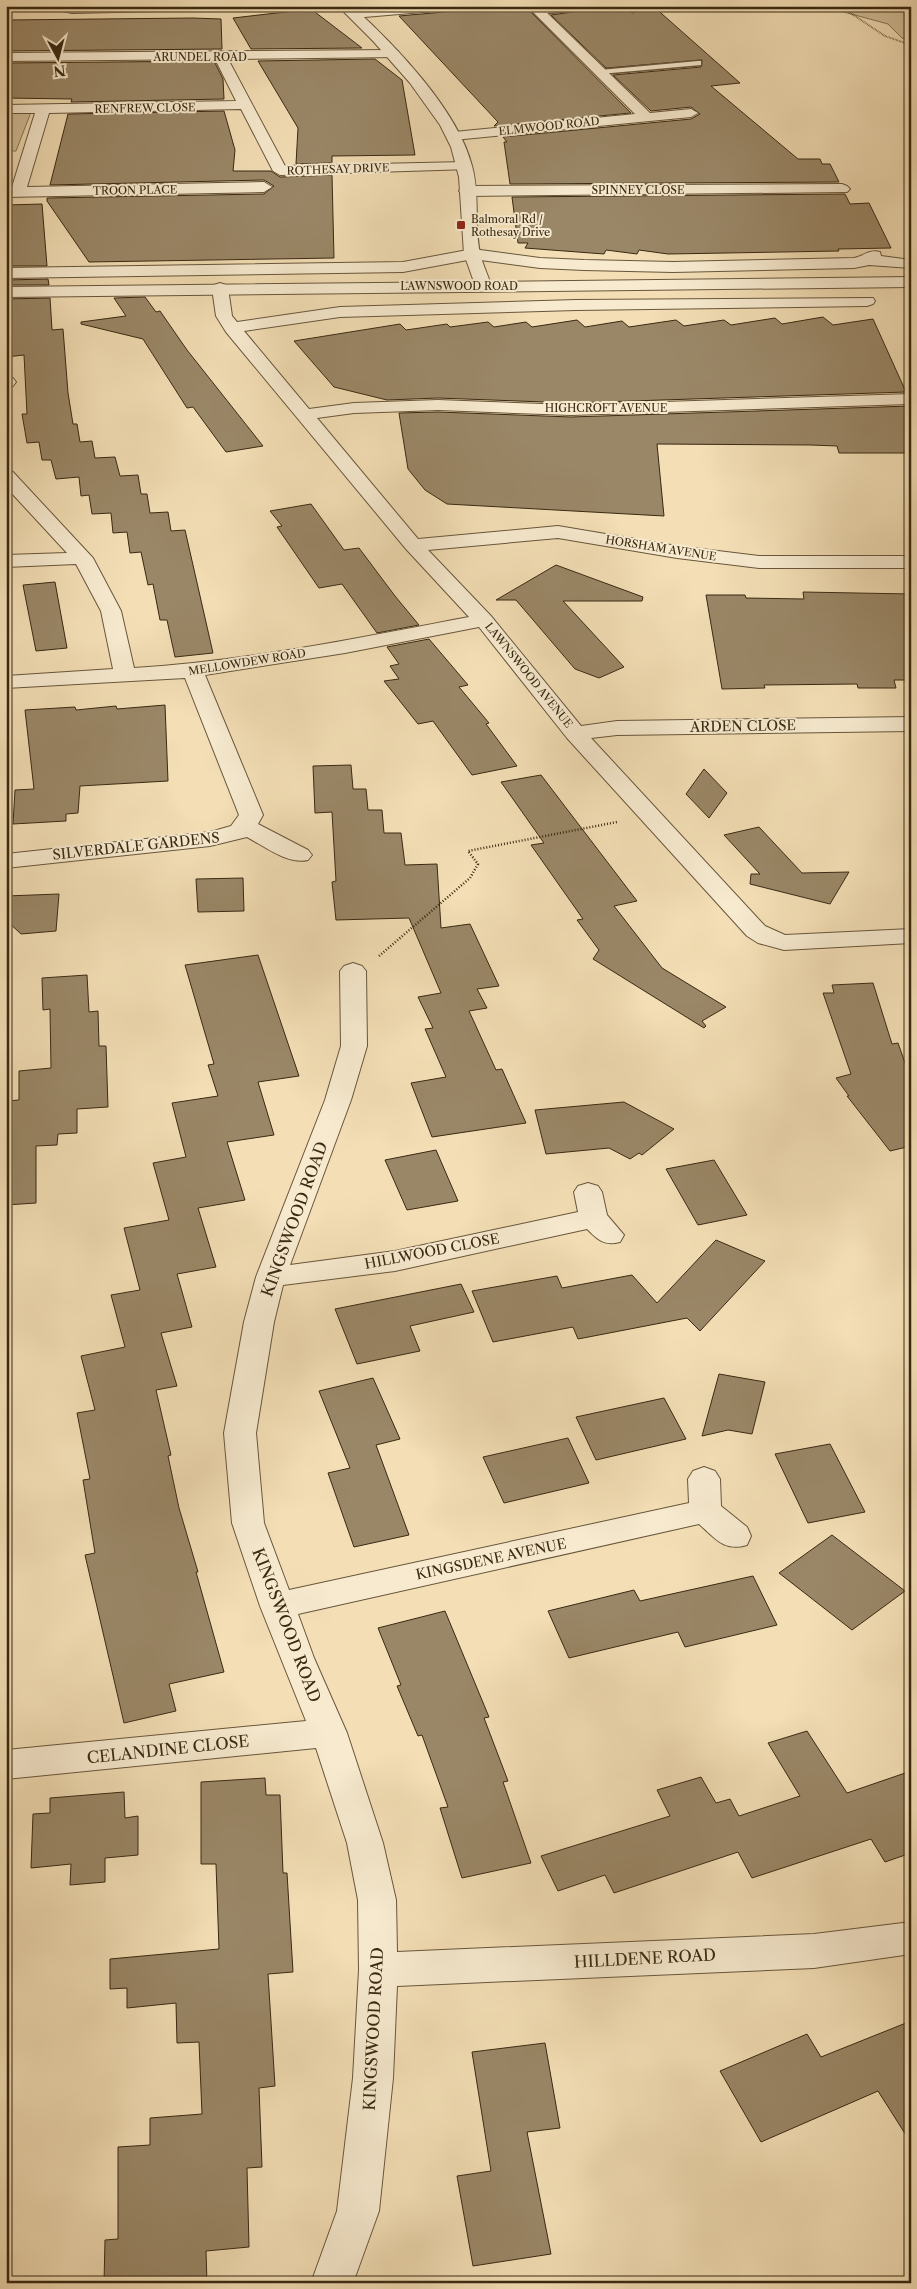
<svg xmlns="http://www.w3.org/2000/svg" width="917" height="2289" font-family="'Libre Caslon Text',serif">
<rect width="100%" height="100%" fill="#f3deb5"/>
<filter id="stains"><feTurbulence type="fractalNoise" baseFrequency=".004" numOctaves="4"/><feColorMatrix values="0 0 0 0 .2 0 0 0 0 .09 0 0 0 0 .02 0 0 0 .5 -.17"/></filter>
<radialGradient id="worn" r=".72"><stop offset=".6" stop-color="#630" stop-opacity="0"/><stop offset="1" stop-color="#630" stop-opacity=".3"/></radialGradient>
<!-- green -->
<g fill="#d3bf99" stroke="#867456">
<path d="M834 6H911V41L902 38 888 24 840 11Z"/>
<path d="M6 111 31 112 16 151H6Z"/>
</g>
<!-- building -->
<g fill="#9a8767" stroke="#392912">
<path d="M511 6H525L631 113 494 126 498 122 399 16Z"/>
<path d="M615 6H625L632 13 638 11 637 6H653L740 83 711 86 798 159H820L822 164H830L839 182 510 184 504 142H507L503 137 691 119 700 114 691 107 651 111 613 75 701 67 702 60 606 68 551 15Z"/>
<path d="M311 9 362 48 251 49 233 18Z"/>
<path d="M193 18 221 19 222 49 6 51V20Z"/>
<path d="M375 59 402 80 415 155 332 156V163L296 164 298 128 258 61Z"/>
<path d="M214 61 223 79 224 99 71 102 72 99 6 98V63Z"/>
<path d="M224 111 235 150 233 171H271L280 177 332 175 334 258 89 262 47 201V198L264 194 274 186 264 180 50 185 68 114Z"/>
<path d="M845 194 850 204 869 203 891 248 838 249 839 251 726 253 668 254 639 250 637 254 606 250 604 254 525 248 528 243H518L512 197Z"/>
<path d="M42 204 47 266H6V205Z"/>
<path d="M48 279 49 285H6V280Z"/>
<path d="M145 297 156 312 160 311 187 350 263 446 226 452 193 407 187 408 143 339 81 324V322L126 316 114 298Z"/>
<path d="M50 298 52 330 63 329 68 393 73 424H77L80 442 92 441 95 458 115 457 120 476 138 475 141 494H147L150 513 168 512 171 531 185 530 213 653 175 657 167 620H160L153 584 148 585 141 552 130 553 127 532 113 533 111 513 92 514 89 495 81 496 79 477 56 479 51 460H42L39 442 27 443 22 414H27L24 355 6 357V299Z"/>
<path d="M823 317 833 325 873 319 906 392 571 403 438 398 387 400 334 387 294 341 400 324 406 330 447 324 450 327 488 322 494 327 526 322 532 327 577 320 585 327 622 321 629 327 676 320 684 326 724 320 731 325 775 318 782 324Z"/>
<path d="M911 406V453H839L837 446 811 445 657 444 664 516 447 504 425 490 408 469 399 413 438 412 571 417Z"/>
<path d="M311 504 344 550 359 548 395 596 419 625 377 633 342 584 319 588 277 527 282 526 270 511Z"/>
<path d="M556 565 643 597 642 601H563L624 667 599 678 575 669 516 600H496Z"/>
<path d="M55 582 67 648 36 651 23 585Z"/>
<path d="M803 592 911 594V680H894L896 688H858L857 684 764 685 765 688 722 689 706 595H745L746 598 804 599Z"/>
<path d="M429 639 468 685 459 687 489 723 486 724 517 766 472 775 433 721 418 724 384 681 399 679 390 666 399 664 387 647Z"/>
<path d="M165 705 168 781 80 786 78 813 66 814V821L13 824 15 790 34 789 25 710 75 707 76 710 116 706 117 709Z"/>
<path d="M351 765 353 789H366L368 810H382L384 833H401L405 865 437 864 441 928 470 924 499 986 477 989 487 1008 469 1011 496 1070 502 1069 526 1123 432 1137 411 1083 446 1077 425 1029 433 1028 418 997 441 993 409 918 336 920 332 882 336 881 332 812 315 813 313 766Z"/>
<path d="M704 769 727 793 709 818 686 794Z"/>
<path d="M541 775 637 901 614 906 662 968 726 1007 702 1021 706 1026 704 1028 593 959 599 950 577 920 583 919 531 845 544 843 501 782Z"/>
<path d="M759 827 802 873 849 872 830 904 750 884 751 874H760L724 835Z"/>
<path d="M243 878 244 911 198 912 196 879Z"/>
<path d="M59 894 56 931 21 934 6 920V896Z"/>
<path d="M258 955 299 1076 258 1082 274 1135 227 1142 245 1200 198 1208 216 1267 177 1274 192 1327 161 1333 177 1386 156 1390 171 1455 168 1456 179 1508 198 1572H196L224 1672 169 1684 176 1711 124 1723 85 1555 95 1553 83 1480 90 1479 77 1413 95 1410 81 1356 125 1347 111 1295 140 1290 124 1228 169 1220 153 1163 186 1157 172 1103 218 1096 208 1065 214 1064 185 965Z"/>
<path d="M87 975 89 1012 98 1011 99 1046H106L108 1107 77 1109V1133L58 1134 57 1145 36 1146V1203L6 1205V1101L19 1100V1071L51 1068 50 1009 43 1010 42 978Z"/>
<path d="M873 983 892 1044 898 1043 911 1080V1146L890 1151 847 1096H849L836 1078 851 1074 823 993H834L832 985Z"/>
<path d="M624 1102 674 1129 642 1155 639 1153 630 1159 609 1148 546 1154 535 1110Z"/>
<path d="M436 1150 458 1201 407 1210 385 1160Z"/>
<path d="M714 1160 747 1215 698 1225 666 1169Z"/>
<path d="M716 1240 765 1261 700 1331 687 1318 578 1339 573 1327 493 1342 472 1291 557 1276 562 1288 632 1275 657 1303Z"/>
<path d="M461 1284 474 1312 410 1326 420 1351 357 1364 335 1309Z"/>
<path d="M719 1374 765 1382 752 1434 728 1430 702 1436Z"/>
<path d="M373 1378 400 1439 376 1445 409 1535 354 1547 328 1473 350 1468 319 1391Z"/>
<path d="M664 1398 686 1439 596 1460 576 1417Z"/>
<path d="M568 1438 589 1483 504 1503 483 1457Z"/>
<path d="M830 1444 865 1512 808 1523 775 1454Z"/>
<path d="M832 1535 905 1591 852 1630 779 1573Z"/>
<path d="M753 1576 777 1625 685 1647 678 1632 569 1658 548 1611 634 1590 640 1601Z"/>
<path d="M445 1611 489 1717 484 1718 508 1781 503 1782 531 1863 462 1878 440 1808 448 1807 422 1735 418 1736 397 1686 401 1685 378 1628Z"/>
<path d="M807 1731 847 1793 911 1771V1853L885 1862 871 1839 752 1878 738 1852 614 1893 605 1875 558 1891 541 1856 670 1816 657 1790 701 1777 716 1803 730 1799 739 1816 800 1796 768 1743Z"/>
<path d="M265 1778 266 1795H280L283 1873H287L293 1972 268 1974 275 2086 259 2088 262 2167 247 2168 249 2247 206 2251 207 2283H104L105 2240 118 2239V2147L150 2145V2118L202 2114 199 2042 177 2043 176 2003 127 2008V1988L110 1989V1959L219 1949 216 1864H201V1782Z"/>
<path d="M124 1792 125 1818 138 1816V1855L105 1858V1882L70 1885 71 1864 31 1868 33 1814 50 1813V1798Z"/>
<path d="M911 2021V2143L878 2091 761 2142 720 2071 807 2034 821 2057Z"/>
<path d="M545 2043 560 2128 527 2132 551 2254 473 2266 457 2176 491 2171 472 2052Z"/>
</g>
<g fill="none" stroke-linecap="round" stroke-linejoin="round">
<defs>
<g id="service">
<path d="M582 6H613L539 14 536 12 539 10Z"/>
<path d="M627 6H634L637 10 632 11Z"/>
<path d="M698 61H701V65L600 74 596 72 600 70Z"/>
</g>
<g id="minor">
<path d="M50 6H210L204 10 72 13 52 9Z"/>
<path d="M399 6H452L446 10 353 18 347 14 353 10Z"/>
<path d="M527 6H540L650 113 691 109 698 113 691 117 454 140 449 139 447 136 449 133 454 132 635 114Z"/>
<path d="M393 50 398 51 400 54 398 57 228 59 285 166 465 162 472 166 470 169 280 175 273 171 241 109 49 113 27 187 264 182 272 187 264 192 6 197V187H12L35 113H6V105L236 101 215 59 6 61V53Z"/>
<path d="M842 184 847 186 850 189 847 192 467 196 462 194 459 191 462 188 467 186Z"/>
<path d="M473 249 540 258 584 260 673 262 854 258C864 256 869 249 880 252L881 256 911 260V268L869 265 854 268 673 272 584 270 540 268 473 259 403 272 6 278V268L403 262Z"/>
<path d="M220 283 226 285 228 288 232 316 237 322 340 307 576 300 873 298 875 301 873 304 867 306 576 310 340 317 244 331 309 409 354 403 438 400 571 405 911 394 910 404 571 415 438 410 354 413 317 418 418 539 558 526 677 546 759 556H911V568H759L677 558 558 538 428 550 491 616 581 726 617 721 911 717V731L617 735 591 738 765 926 785 935 911 929V943L784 950 758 943 747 936 567 738 479 627 345 653 205 675 263 815 258 824 308 850 312 855 308 860C288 865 264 846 247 837L210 846 6 868V854L210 832 231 826 239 815 185 678 6 688V676L113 669 101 611 76 564 6 567V555L67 553 6 487V470L13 472 93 558 121 611 134 668C247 661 358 638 469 617L406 549 226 332 216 316 212 288 214 285Z"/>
<path d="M6 377 13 378 16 382 13 386 6 387Z"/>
<path d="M353 963 362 966 366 971 367 1046 351 1100 290 1265 395 1251 578 1212 574 1192 578 1186 588 1183 598 1186 602 1192 607 1215 624 1235 620 1242C604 1246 598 1240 587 1229L395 1271 283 1285 274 1322 256 1433 264 1523 289 1590 689 1503 688 1479 693 1471 704 1467 715 1471 720 1479 721 1506 747 1527 751 1536 747 1545C724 1552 715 1538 699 1524L298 1614 314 1658 347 1733 383 1843 396 1900 397 1952 814 1934 911 1922V1954L814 1968 397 1986 393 2078 379 2211 353 2283H311L337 2211 353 2078 359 1970 358 1900 347 1843 316 1748 6 1779V1750L306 1721 260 1606 232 1523 224 1433 244 1322 256 1277 325 1100 341 1046 340 971 344 966Z"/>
</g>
<path id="tertiary" d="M338 6H352C394 44 458 110 472 166 480 194 474 225 480 253 482 263 487 273 490 282L911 277V287L6 297V287L474 282 464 254 459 177 451 147 440 125 410 83 373 41Z"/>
</defs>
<!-- service casing -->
<use href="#service" stroke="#68563b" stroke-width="3"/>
<!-- minor casing -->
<use href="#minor" stroke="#68563b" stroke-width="2"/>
<!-- tertiary casing -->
<use href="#tertiary" stroke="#68563b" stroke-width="2"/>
<!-- path-far1 -->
<path stroke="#392912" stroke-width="2" stroke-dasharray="0.5 1" stroke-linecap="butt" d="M840 6 885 36 911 45"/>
<!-- path -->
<path stroke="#392912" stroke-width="2.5" stroke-dasharray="1 2" stroke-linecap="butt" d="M379 956 470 878 478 864 468 851 617 822"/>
<!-- service -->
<use href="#service" fill="#f7eacf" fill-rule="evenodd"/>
<!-- minor -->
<use href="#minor" fill="#f7eacf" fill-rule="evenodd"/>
<!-- tertiary -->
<use href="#tertiary" fill="#f7eacf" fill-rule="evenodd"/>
</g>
<!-- markers -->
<rect fill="#8f2418" stroke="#f7eacf" stroke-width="2" x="456" y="220" width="10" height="10" rx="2.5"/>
<g text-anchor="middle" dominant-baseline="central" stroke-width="4" stroke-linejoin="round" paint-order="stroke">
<!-- far-street labels -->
<g font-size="11" fill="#392912" stroke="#f7eacf">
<text x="200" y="57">ARUNDEL ROAD</text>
<text transform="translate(145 108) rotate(-1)">RENFREW CLOSE</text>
<text transform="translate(549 126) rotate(-6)">ELMWOOD ROAD</text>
<text transform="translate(338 169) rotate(-2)">ROTHESAY DRIVE</text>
<text transform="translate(135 190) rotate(-1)">TROON PLACE</text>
<text x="638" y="190">SPINNEY CLOSE</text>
<text x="459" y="286">LAWNSWOOD ROAD</text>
<text x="606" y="408">HIGHCROFT AVENUE</text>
<text transform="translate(661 548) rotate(9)">HORSHAM AVENUE</text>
<text transform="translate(247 662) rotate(-9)">MELLOWDEW ROAD</text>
<text transform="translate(529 675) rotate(51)">LAWNSWOOD AVENUE</text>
</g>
<!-- far-poi labels -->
<g font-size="11" fill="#392912" stroke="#f7eacf" text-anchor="start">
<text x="471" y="219">Balmoral Rd /<tspan x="471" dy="13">Rothesay Drive</tspan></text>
</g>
<!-- street labels -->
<g font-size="14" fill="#392912" stroke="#f7eacf">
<text transform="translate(743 726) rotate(-1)">ARDEN CLOSE</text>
<text transform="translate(136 846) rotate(-6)">SILVERDALE GARDENS</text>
<text transform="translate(432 1251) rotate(-11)">HILLWOOD CLOSE</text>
<text transform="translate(491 1559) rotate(-12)">KINGSDENE AVENUE</text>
</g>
<!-- near-street labels -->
<g font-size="16" fill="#392912" stroke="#f7eacf">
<text transform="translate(294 1219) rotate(-70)">KINGSWOOD ROAD</text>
<text transform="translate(287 1625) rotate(69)">KINGSWOOD ROAD</text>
<text transform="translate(168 1749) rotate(-6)">CELANDINE CLOSE</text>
<text transform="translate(645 1958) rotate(-3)">HILLDENE ROAD</text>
<text transform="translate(373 2029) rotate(-87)">KINGSWOOD ROAD</text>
</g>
</g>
<!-- margin -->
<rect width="917" height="2289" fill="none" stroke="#f3deb5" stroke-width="25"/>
<rect x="8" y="8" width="902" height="2274" fill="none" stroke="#392912" stroke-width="2.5"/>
<rect x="12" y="12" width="892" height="2264" fill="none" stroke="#392912"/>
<!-- north arrow -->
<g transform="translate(58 58) rotate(173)" stroke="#f7eacf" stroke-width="4" paint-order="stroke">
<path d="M0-4L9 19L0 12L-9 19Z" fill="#392912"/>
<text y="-8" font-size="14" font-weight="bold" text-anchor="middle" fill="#392912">N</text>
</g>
<rect width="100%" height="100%" filter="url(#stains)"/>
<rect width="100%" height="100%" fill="url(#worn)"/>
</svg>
